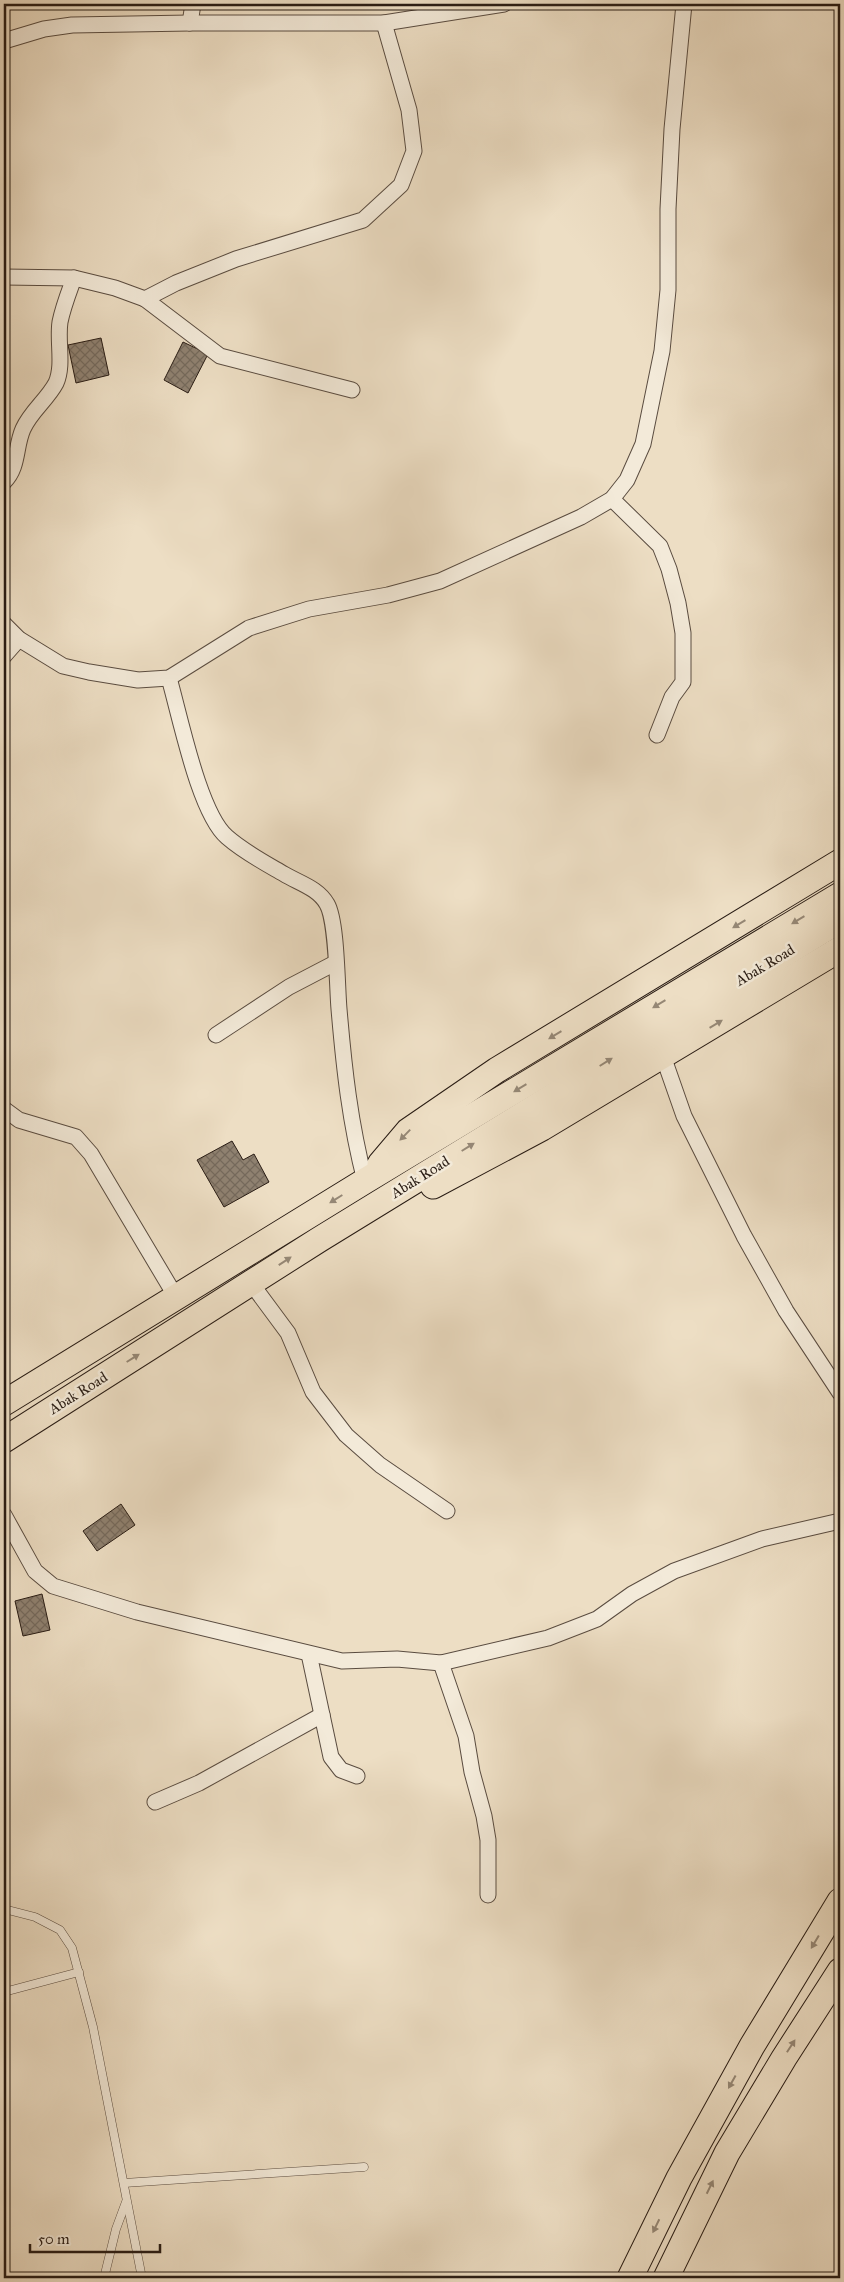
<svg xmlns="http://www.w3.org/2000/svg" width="844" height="2282" font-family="'IM FELL Great Primer',serif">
<defs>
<pattern id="building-cross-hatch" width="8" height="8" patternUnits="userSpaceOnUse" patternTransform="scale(1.25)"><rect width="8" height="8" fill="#8f8170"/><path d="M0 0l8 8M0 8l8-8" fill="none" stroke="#75695b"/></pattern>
</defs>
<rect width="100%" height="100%" fill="#eddec4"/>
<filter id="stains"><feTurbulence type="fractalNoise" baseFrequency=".004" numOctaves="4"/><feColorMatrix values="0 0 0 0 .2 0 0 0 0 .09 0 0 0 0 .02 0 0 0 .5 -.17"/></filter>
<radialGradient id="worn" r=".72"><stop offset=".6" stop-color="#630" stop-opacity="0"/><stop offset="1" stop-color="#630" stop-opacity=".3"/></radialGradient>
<!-- building -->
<g fill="url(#building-cross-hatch)" stroke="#291c14">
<path d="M101 338 109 375 76 383 68 345Z"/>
<path d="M183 342 208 354 188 393 164 380Z"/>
<path d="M232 1141 243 1160 254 1154 269 1182 224 1207 197 1160Z"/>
<path d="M121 1504 135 1525 97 1551 83 1531Z"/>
<path d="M42 1594 50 1630 23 1636 15 1601Z"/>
</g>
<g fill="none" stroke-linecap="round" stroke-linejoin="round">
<defs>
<g id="service">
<path d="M4 1909 35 1917 60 1930 72 1948 93 2027 142 2278"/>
<path d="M4 1992 79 1972"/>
<path d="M124 2183 364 2167"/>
<path d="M104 2278 116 2229 126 2202"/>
</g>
<g id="minor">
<path d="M190 23 193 4"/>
<path d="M4 41 44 29 72 25 190 23H384L504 4"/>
<path d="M4 277 74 278 115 288 145 299 220 356 352 390"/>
<path d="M145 299 176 283 236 259 363 220 401 185 414 151 409 110 384 23"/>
<path d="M4 482C19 467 15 447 23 429 31 411 47 400 56 383 64 365 57 341 60 322 63 307 69 292 74 278"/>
<path d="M612 499 660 546 669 569 678 603 683 633V682L672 697 657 735"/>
<path d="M4 624 19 639 63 666 89 672 138 680 169 678 249 628 309 609 388 595 440 581 581 517 612 499 627 480 643 444 662 351 668 290V209L672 129 684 4"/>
<path d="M4 656 19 639"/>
<path d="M169 678C180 716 199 813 227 837 244 852 265 863 284 874 299 883 318 888 327 904 337 921 337 986 339 1009 344 1068 350 1123 365 1181"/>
<path d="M216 1035 289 987 335 963"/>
<path d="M663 1056 684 1116 744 1236 786 1311 840 1393"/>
<path d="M4 1109 19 1120 76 1137 91 1154 176 1297"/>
<path d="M251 1283 288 1333 313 1392 346 1435 380 1465 447 1511"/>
<path d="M4 1515 35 1571 53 1586 137 1612 342 1661 397 1659 441 1663 548 1638 597 1619 632 1594 674 1571 762 1539 840 1521"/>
<path d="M309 1654 331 1757 341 1770 357 1776"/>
<path d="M441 1663 466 1736 472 1772 484 1816 488 1840V1895"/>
<path d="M155 1802 199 1783 322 1715"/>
</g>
<g id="trunk">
<path d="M380 1164 408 1131 497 1070 840 862"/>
<path d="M433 1186 542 1128 840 949"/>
<path d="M4 1403 365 1181 840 895"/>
<path d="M4 1440 320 1239 840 920"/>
<path d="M630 2278 679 2178 752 2046 840 1901"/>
<path d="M666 2278 727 2153 784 2058 840 1971"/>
</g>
</defs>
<!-- service casing -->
<use href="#service" stroke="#5a4c40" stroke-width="9"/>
<!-- minor casing -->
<use href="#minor" stroke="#5a4c40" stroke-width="17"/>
<!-- trunk casing -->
<use href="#trunk" stroke="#291c14" stroke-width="27"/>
<!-- service -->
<use href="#service" stroke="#f3ead9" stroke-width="8"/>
<!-- minor -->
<use href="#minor" stroke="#f3ead9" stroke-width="15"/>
<!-- trunk -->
<use href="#trunk" stroke="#eddec4" stroke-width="25"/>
</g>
<!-- one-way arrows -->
<defs><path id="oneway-solid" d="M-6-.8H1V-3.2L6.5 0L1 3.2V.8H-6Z" transform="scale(1.25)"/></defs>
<g fill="#958775">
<use href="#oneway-solid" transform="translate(798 920) rotate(149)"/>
<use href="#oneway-solid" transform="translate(739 924) rotate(149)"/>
<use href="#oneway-solid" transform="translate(659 1004) rotate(149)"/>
<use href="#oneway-solid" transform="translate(716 1024) rotate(-31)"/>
<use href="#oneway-solid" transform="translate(555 1035) rotate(149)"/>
<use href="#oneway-solid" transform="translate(606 1062) rotate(-32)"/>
<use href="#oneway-solid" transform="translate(520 1088) rotate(149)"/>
<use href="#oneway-solid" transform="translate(405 1135) rotate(134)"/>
<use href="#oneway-solid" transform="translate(468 1147) rotate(-32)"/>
<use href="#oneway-solid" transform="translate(336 1199) rotate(148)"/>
<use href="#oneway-solid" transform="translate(285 1261) rotate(-33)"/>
<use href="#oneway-solid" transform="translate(133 1358) rotate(-32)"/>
<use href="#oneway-solid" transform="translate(815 1942) rotate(121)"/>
<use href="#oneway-solid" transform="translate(791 2046) rotate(-57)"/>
<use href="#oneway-solid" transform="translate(732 2082) rotate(119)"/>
<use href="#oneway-solid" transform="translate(710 2187) rotate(-64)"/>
<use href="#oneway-solid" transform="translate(656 2226) rotate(116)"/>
</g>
<g text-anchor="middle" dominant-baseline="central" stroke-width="5" stroke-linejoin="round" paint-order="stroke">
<!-- street labels -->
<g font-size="15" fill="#291c14" stroke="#f3ead9">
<text transform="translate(765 965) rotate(-31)">Abak Road</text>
<text transform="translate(420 1177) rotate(-32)">Abak Road</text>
<text transform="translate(78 1393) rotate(-32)">Abak Road</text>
</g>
</g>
<!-- margin -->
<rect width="844" height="2282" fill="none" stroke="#eddec4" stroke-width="20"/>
<rect x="5" y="5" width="834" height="2272" fill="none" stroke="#291c14" stroke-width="2.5"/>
<rect x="10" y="10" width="824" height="2262" fill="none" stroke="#291c14"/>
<!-- scale -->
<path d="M30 2244v8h130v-8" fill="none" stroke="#291c14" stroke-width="2.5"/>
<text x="38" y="2244" font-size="15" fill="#291c14" stroke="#f3ead9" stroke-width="4" paint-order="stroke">50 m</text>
<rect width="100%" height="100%" filter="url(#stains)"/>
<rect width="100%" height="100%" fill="url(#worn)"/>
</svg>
